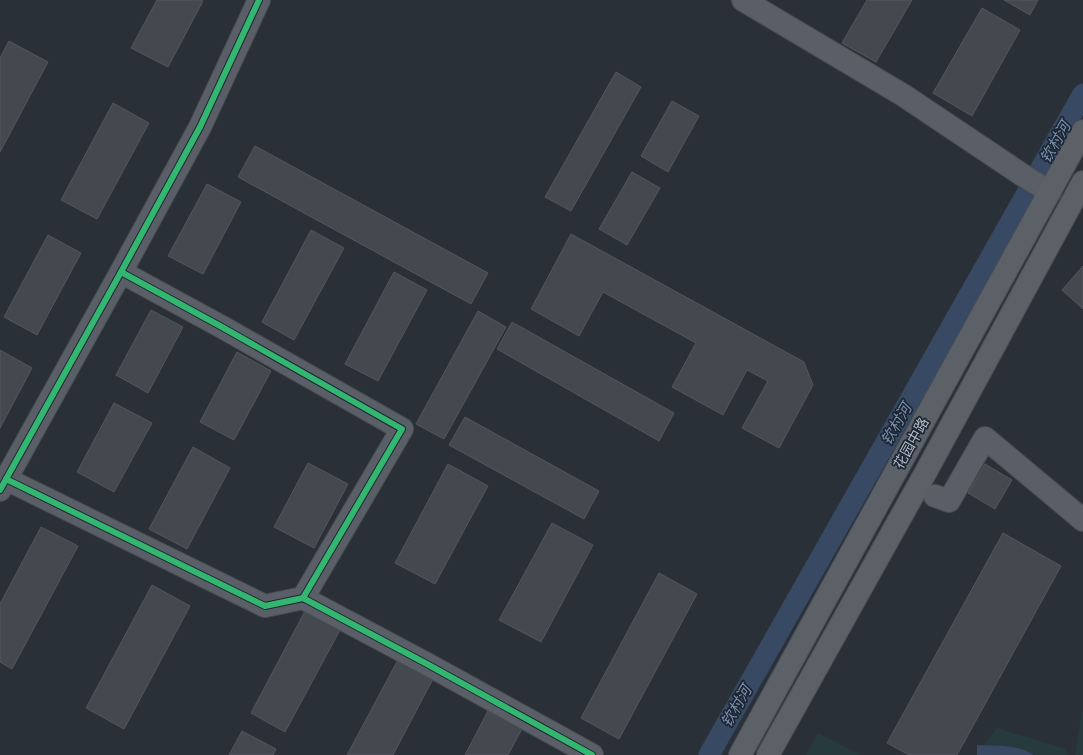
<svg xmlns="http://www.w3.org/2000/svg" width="1083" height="755" font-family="Quicksand,'Noto Sans SC',sans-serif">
<rect width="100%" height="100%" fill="#2a3038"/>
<!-- green -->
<g fill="#273a3e">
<path d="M1083 705V755H1075Z"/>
<path d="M997 728 1066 749 1067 755H976Z"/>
<path d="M818 733 861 755H806Z"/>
</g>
<!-- water -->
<path fill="#384963" d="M977 745C996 746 1017 744 1034 755H977Z"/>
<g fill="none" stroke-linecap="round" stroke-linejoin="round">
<!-- canal -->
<path stroke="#384963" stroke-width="21" d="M709 755 1083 94"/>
</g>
<!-- building -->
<g fill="#444950" stroke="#52575f">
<path d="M157 0H200L203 1 168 67 131 48Z"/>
<path d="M867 0H912L876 62 842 43Z"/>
<path d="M1004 0H1038L1030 15Z"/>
<path d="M982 8 1020 30 972 116 933 93Z"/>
<path d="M9 41 48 62 0 152V58Z"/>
<path d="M616 72 641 87 571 211 545 197Z"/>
<path d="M672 101 699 116 668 172 641 156Z"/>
<path d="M113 103 149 123 97 219 61 200Z"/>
<path d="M255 146 488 273 471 304 238 177Z"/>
<path d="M632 172 660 188 627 245 599 229Z"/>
<path d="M207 184 241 202 203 274 168 256Z"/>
<path d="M311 230 344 248 294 340 262 322Z"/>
<path d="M571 234 804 362 813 385 779 448 742 428 768 381 747 370 723 415 672 387 696 343 603 292 579 336 531 309Z"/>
<path d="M48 235 81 253 37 335 4 317Z"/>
<path d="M1083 266V309L1062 290Z"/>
<path d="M394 272 427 290 378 381 345 364Z"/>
<path d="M151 310 183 327 148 393 116 375Z"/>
<path d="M478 311 506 327 444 439 416 424Z"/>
<path d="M512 322 674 413 659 441 497 349Z"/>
<path d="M0 350 32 368 0 428Z"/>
<path d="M237 352 271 371 234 440 200 422Z"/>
<path d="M114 403 152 423 114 492 77 472Z"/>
<path d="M465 417 599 491 584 519 449 445Z"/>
<path d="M193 447 230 468 187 549 149 529Z"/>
<path d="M308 463 348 484 314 548 274 527Z"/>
<path d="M448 464 488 486 435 584 395 563Z"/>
<path d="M985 464 1012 480 995 509 968 493Z"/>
<path d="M552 523 593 545 541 642 499 620Z"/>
<path d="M41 527 78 546 12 669 0 662V604Z"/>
<path d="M1003 533 1061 566 957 755H909L887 743Z"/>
<path d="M659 573 697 594 619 739 581 718Z"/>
<path d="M152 585 190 606 124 729 86 708Z"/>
<path d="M305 611 340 630 285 732 251 713Z"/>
<path d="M399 658 434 677 393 755H347Z"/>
<path d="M488 711 522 729 508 755H465Z"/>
<path d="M242 731 276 749 273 755H229Z"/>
</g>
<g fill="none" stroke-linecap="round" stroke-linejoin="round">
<defs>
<g id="minor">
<path d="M743 0 903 95 1024 176 1050 192"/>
<path d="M121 272 222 327 402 429 303 598"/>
<path d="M6 479 265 606 303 598 427 664 592 755"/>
<path d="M0 490 121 272 200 127 259 0"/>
<path d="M935 496 949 501 985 438 1083 520"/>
</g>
<g id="major">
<path d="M740 755 1083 131"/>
<path d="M768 755 927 470 1083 182"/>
</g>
</defs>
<!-- minor casing -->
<use href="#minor" stroke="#484c53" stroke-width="24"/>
<!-- major casing -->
<use href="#major" stroke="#484c55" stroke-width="24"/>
<!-- minor -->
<use href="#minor" stroke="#5a5e66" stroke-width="22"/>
<!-- major -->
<use href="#major" stroke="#5c6168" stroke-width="22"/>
<defs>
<g id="cycleway">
<path d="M121 272 222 327 402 429 303 598"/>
<path d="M6 479 265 606 303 598 427 664 592 755"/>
<path d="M0 490 121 272 200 127 259 0"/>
</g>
</defs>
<!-- cycleway casing -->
<use href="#cycleway" stroke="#1d2633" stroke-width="8"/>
<!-- cycleway -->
<use href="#cycleway" stroke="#33b770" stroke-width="6"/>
</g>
<g text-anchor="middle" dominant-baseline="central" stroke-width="3.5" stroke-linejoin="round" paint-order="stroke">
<!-- street labels -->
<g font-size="14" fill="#b4bcc9" stroke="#1d2633">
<text transform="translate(911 443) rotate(-61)">花园中路</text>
</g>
<!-- water labels -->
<g font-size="15" font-style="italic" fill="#7c92b1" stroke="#1d2633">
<text transform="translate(1055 142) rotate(-60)">钦村河</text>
<text transform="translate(896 424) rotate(-60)">钦村河</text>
<text transform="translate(736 706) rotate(-60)">钦村河</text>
</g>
</g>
</svg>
